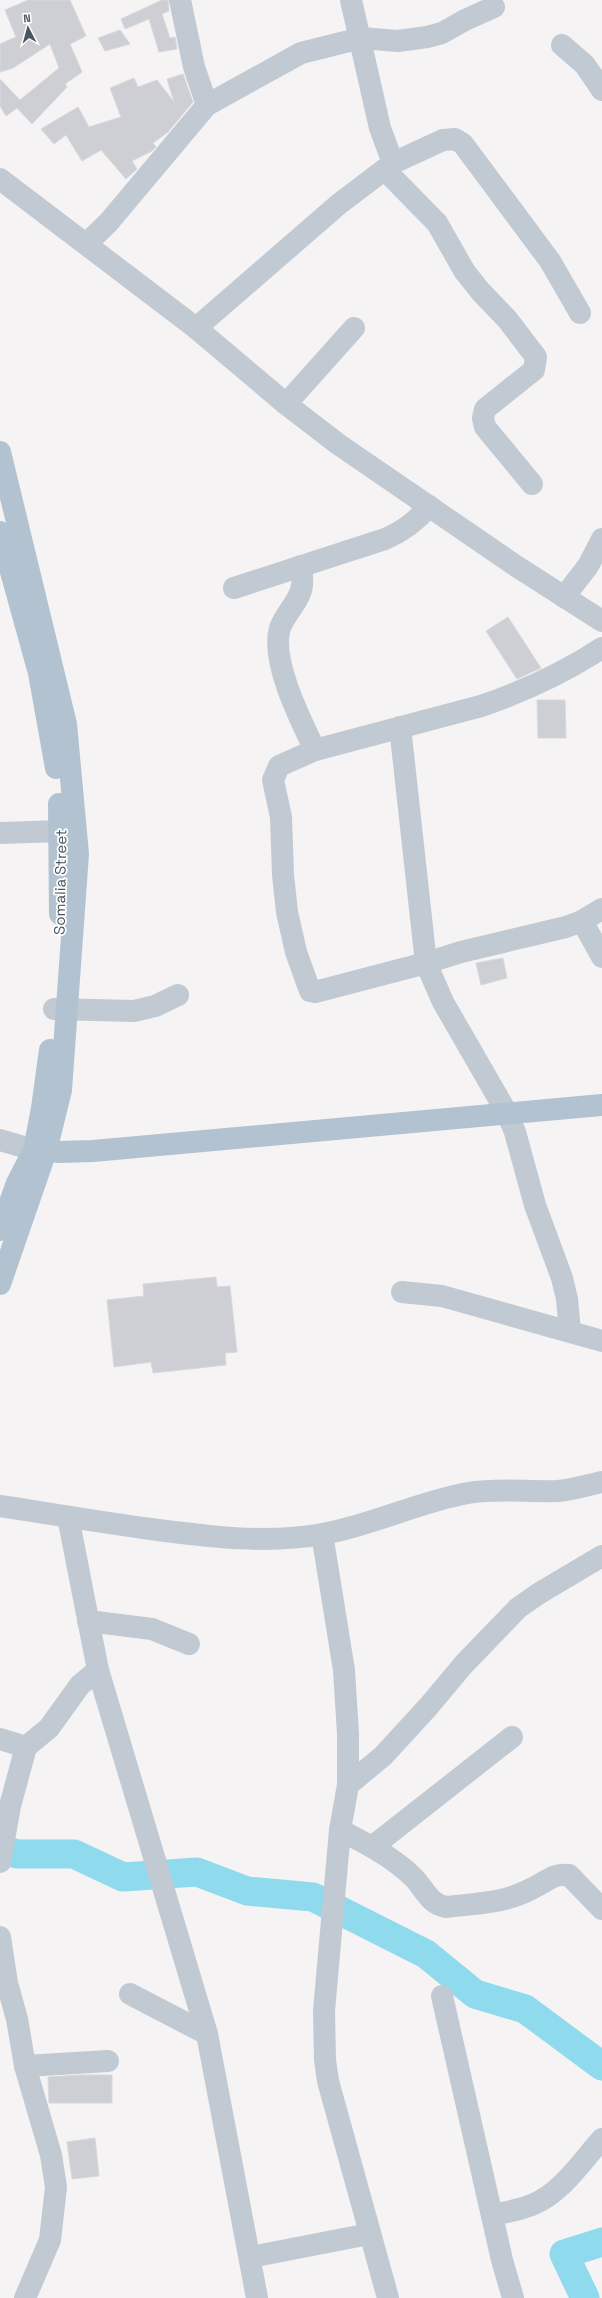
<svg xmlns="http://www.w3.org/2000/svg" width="602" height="2298" font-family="'Space Grotesk',sans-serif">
<rect width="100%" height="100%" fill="#f5f3f3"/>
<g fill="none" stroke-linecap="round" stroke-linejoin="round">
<!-- river -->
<g stroke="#90daee" stroke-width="29">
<path d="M0 1850 18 1854H74L123 1877 197 1872 247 1891 313 1897 426 1954 475 1994 525 2009 602 2066"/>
<path d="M585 2298 564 2254 602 2242"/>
</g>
</g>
<!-- building -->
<g fill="#cdcfd5" stroke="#d7d9de">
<path d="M28 0H70L86 36 70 44 82 72 65 84 67 87 32 124 17 108 6 116 0 106V79L20 100 59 68 50 44 13 68 0 72V44L16 37 5 10Z"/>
<path d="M162 0H168L169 11 162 14 170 38 175 37 177 49 159 52 149 19 125 29 121 19Z"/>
<path d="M120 30 130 44 105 51 98 38Z"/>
<path d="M183 74 193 102 168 132 153 143 156 147 152 151 132 161 137 169 126 179 101 150 82 161 66 135 54 144 41 129 78 107 89 127 121 117 110 88 134 78 138 87 157 80 174 102 167 79Z"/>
<path d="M508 617 541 668 517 679 486 631Z"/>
<path d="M537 700H565L566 738H538Z"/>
<path d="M503 958 507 978 481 985 476 963Z"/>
<path d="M216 1277 217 1287 230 1286 237 1352 225 1353 226 1365 153 1373 151 1362 114 1367 107 1300 144 1296 143 1284Z"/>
<path d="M81 2075H112V2103H49L48 2077Z"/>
<path d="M95 2138 99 2176 72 2179 67 2142Z"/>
</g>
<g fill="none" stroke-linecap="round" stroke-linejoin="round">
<!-- minor -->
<g stroke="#c1cad2" stroke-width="22">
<path d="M180 0 194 67 207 105"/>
<path d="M351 0 380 128 393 163"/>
<path d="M562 45 585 65 602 90"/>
<path d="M385 170 437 223 465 272 481 292 507 319 536 357 534 370 485 409 483 418 485 427 532 484"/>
<path d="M0 179 196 328 286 404 338 444 516 566 602 621"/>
<path d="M86 244 108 223 207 105 301 53 361 38 398 41 427 37 442 33 465 20 494 7"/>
<path d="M196 328 339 204 393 163 443 140 455 139 463 144 550 261 580 313"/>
<path d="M286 404 354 328"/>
<path d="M301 566C301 572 303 579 302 585 301 600 285 613 280 628 270 660 301 721 315 750"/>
<path d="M234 588 385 539C403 531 416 522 429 506"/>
<path d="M564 597 588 566 602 539"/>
<path d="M602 648C564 673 525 691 481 706L315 750 279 766 273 780 281 817 283 875 287 912 296 952 310 991 315 992 426 963 461 952 566 927 582 921 602 909"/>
<path d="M400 727 426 963 443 1002 507 1113 515 1132 535 1205 562 1278 567 1299 570 1331"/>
<path d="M0 833 61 831"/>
<path d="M582 921 602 957"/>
<path d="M54 1009 134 1011 155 1006 178 995"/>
<path d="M0 1140 34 1150"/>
<path d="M402 1292 442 1296 602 1341"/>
<path d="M0 1506C53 1514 105 1523 158 1530 213 1537 268 1544 323 1534 373 1525 418 1502 468 1493 497 1488 527 1492 557 1491 572 1490 587 1485 602 1482"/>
<path d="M68 1517 98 1670 207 2034 257 2298"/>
<path d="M322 1534 344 1670 348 1734V1785L340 1830 324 2011 325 2060 328 2081 388 2298"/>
<path d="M88 1621 152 1629 189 1644"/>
<path d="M0 1739 26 1747"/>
<path d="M348 1785 383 1756 428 1707 464 1664 518 1608 538 1594 602 1556"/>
<path d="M340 1830C365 1843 393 1857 413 1877 425 1889 428 1903 446 1907 480 1903 504 1904 535 1887 547 1881 554 1873 569 1875L602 1909"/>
<path d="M372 1847 512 1737"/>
<path d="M0 1862 10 1806 26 1747 49 1728 80 1685 98 1670"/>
<path d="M0 1937 7 1983 17 2019 25 2066 51 2155 56 2187 50 2240 25 2298"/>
<path d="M130 1994 207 2034"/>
<path d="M442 1996 502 2260 513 2298"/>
<path d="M25 2066 108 2061"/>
<path d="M492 2215C506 2212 521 2210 534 2204 562 2192 582 2161 602 2139"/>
<path d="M251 2257 369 2234"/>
</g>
<!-- major -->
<g stroke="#b3c2d1" stroke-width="22">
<path d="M0 452 66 724 78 854 61 1090 46 1151 0 1284"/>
<path d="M0 532 39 673 56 768"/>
<path d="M59 804 60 914"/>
<path d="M34 1150 60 1152 93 1151 602 1105"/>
<path d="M0 1230 17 1183 34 1150 42 1108 50 1050"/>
</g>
</g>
<g text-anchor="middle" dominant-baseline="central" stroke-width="3.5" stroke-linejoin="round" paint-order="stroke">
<!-- street labels -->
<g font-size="15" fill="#4a5661" stroke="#fff">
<text transform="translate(60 882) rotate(-89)">Somalia Street</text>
</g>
</g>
<!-- north arrow -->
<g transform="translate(28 28) rotate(354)" stroke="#ffffff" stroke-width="3" paint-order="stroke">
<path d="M0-3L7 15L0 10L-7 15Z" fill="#4a5661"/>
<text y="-6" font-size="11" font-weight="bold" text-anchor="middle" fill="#4a5661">N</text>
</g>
</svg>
